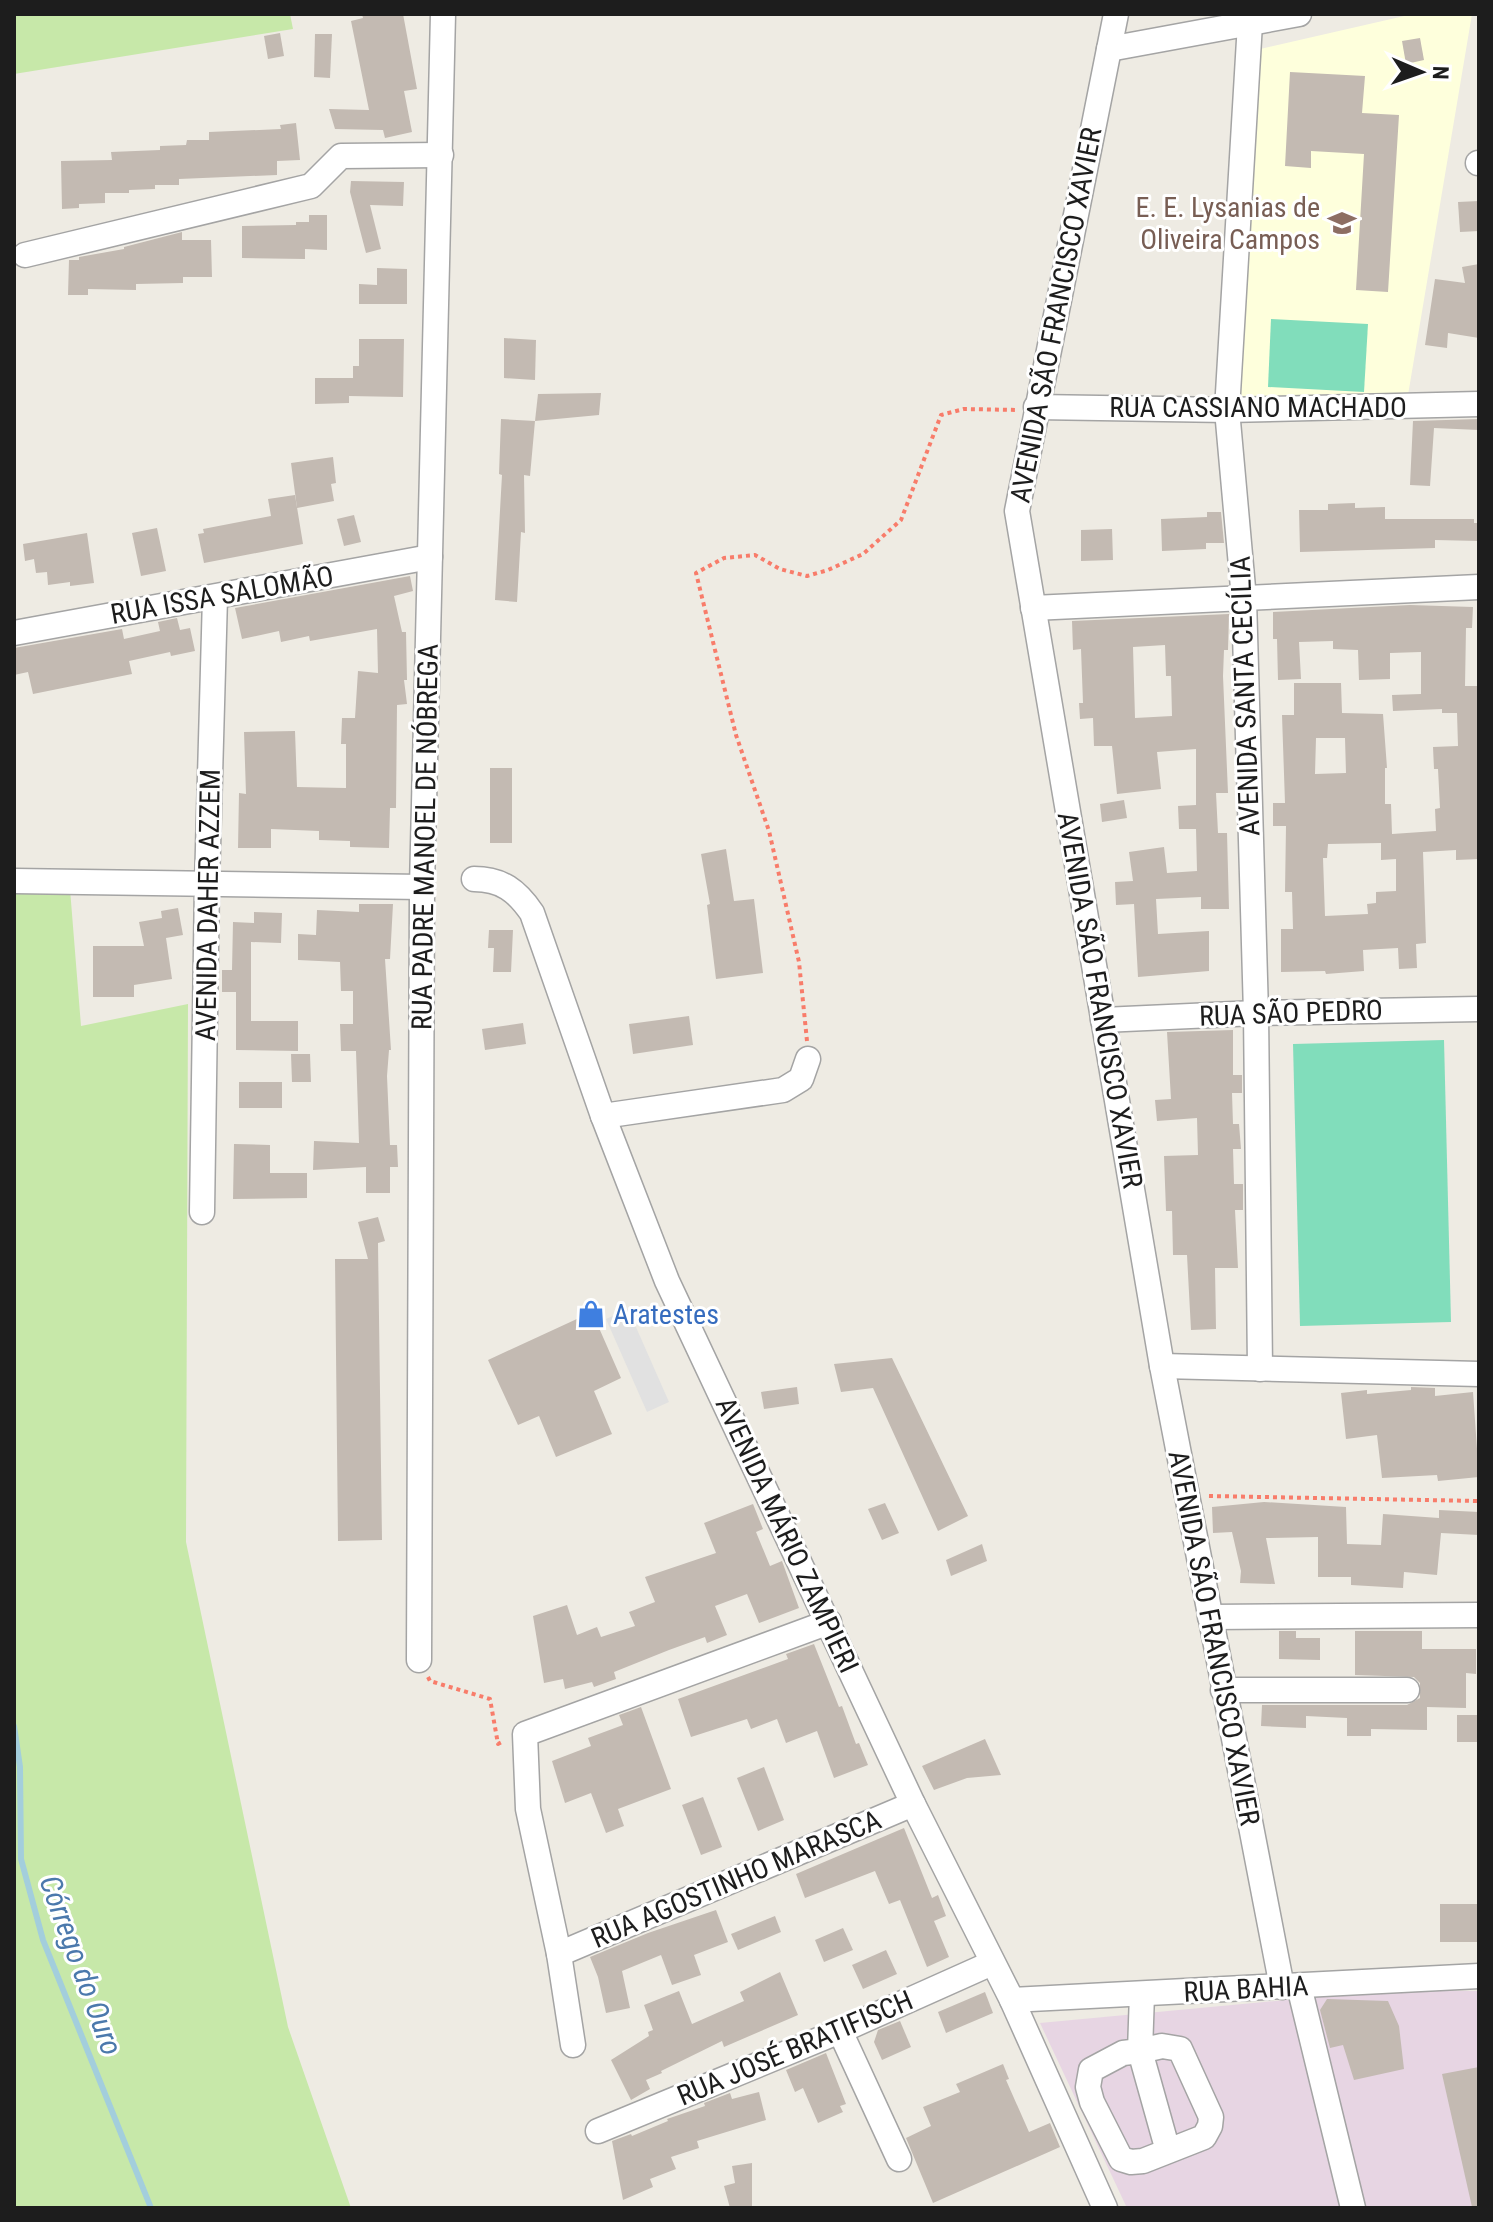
<svg xmlns="http://www.w3.org/2000/svg" width="1493" height="2222" font-family="'Roboto Condensed',sans-serif">
<rect width="100%" height="100%" fill="#eeebe3"/>
<!-- industrial -->
<path fill="#e7d5e3" d="M1394 1990 1479 1991V2208H1127L1040 2023Z"/>
<!-- education -->
<path fill="#feffdc" d="M1413 14H1472L1408 395 1240 400 1256 50Z"/>
<!-- grass -->
<g fill="#c7e8a9">
<path d="M14 14H290L293 29 14 74Z"/>
<path d="M14 888 70 889 81 1026 188 1004 186 1542 288 2027 351 2208H14Z"/>
</g>
<!-- pitch -->
<g fill="#81ddbb">
<path d="M1271 319 1368 324 1364 392 1268 387Z"/>
<path d="M1444 1040 1451 1322 1300 1326 1293 1044Z"/>
</g>
<!-- parking -->
<path fill="#e1e1e1" d="M628 1309 669 1402 647 1412 606 1319Z"/>
<g fill="none" stroke-linecap="round" stroke-linejoin="round">
<!-- stream -->
<path stroke="#a3cedc" stroke-width="6" d="M14 1726 20 1767 21 1859 43 1940 151 2208"/>
</g>
<!-- building -->
<g fill="#c3bab2" fill-rule="evenodd">
<path d="M362 14H403L417 89 404 91 412 132 385 138 383 130 335 129 329 109 369 110 351 21 363 18Z"/>
<path d="M280 33 284 56 268 59 264 36Z"/>
<path d="M315 34H332L330 78 314 77Z"/>
<path d="M1420 38 1424 60 1406 64 1402 41Z"/>
<path d="M1290 72 1365 76 1362 113 1399 115 1388 292 1356 290 1364 154 1311 151V168L1285 166Z"/>
<path d="M296 123 300 160 277 161V175L179 179V185H155V189L129 190V193H105V203L79 204V208L62 209 61 161 112 160 111 152 160 150V146L186 145 187 140H209V132L281 129 280 125Z"/>
<path d="M351 181 404 182 403 206 370 205 381 249 366 253 350 192Z"/>
<path d="M1479 201V231L1460 232 1458 202Z"/>
<path d="M309 215H327V250L305 249V259L242 258V226L296 225V222H309Z"/>
<path d="M182 232V240H211L212 277H183V283L136 284V290L88 289V295H68L69 260H79V257L124 249V247Z"/>
<path d="M1479 264V338L1448 333 1447 348 1425 345 1435 279 1465 283 1462 267Z"/>
<path d="M377 268 407 269V304H359V284L377 285Z"/>
<path d="M504 338 536 340 535 380 504 378Z"/>
<path d="M359 339H404L403 397 349 396V403L315 404V378H353V366H359Z"/>
<path d="M601 393 599 415 535 421 538 394Z"/>
<path d="M501 419 535 421 530 476 524 475 525 533 521 532 517 602 495 600 502 475 499 474Z"/>
<path d="M1479 419V430L1434 428 1430 486 1410 485 1413 421Z"/>
<path d="M333 457 336 483 331 484 334 501 297 508 291 463Z"/>
<path d="M295 495 303 544 204 563 198 534 204 533 203 529 271 516 268 499Z"/>
<path d="M1355 503V508L1385 507V519H1474V523H1479V541L1435 540V548L1300 552 1299 510H1328V504Z"/>
<path d="M1207 512H1221L1224 543H1206V549L1162 551 1161 519 1207 517Z"/>
<path d="M354 515 361 542 344 546 337 519Z"/>
<path d="M157 528 166 571 141 576 132 533Z"/>
<path d="M1112 529 1113 560 1081 561V530Z"/>
<path d="M87 533 94 583 70 586V582L48 585 47 572 36 573 34 559 25 561 23 544Z"/>
<path d="M410 576 413 591 394 596 402 632H406L407 680H404L407 704 397 705 396 808H390L389 848 350 847V841L319 840V831L271 829V848H238L239 793 246 794 244 732 295 731 297 787 346 788V744H341L342 718H355L358 671 378 673 377 629 310 641 309 636 281 642 279 631 242 639 235 608Z"/>
<path d="M1410 605 1473 607 1472 628H1466L1465 686H1479V859L1456 860V850L1423 852 1426 943 1416 944 1417 968 1399 969 1398 948 1363 950 1364 971 1326 974 1325 971 1281 972V929H1293L1292 892H1285L1286 826H1273V803H1285L1282 715H1294V683H1341L1342 713 1383 714 1387 768H1385V804H1391L1392 834 1436 831 1435 809 1440 808 1438 769H1434L1433 747 1458 746 1457 713H1442V709L1393 711 1392 695 1421 694V652L1390 653V679L1359 680 1358 650 1333 649V641L1299 642 1301 679 1278 680 1277 639H1273V612ZM1316 738H1345L1346 773 1315 774ZM1381 843V860L1396 859V891L1376 892V903L1367 904 1368 914 1325 916 1323 858H1327L1328 844Z"/>
<path d="M1229 614 1228 650H1224L1223 676 1228 793H1216L1218 833H1227L1229 909H1201V897L1156 899 1158 934 1209 931V971L1138 977 1134 904 1116 905 1115 882 1133 881 1129 852 1164 847 1167 873 1197 871 1196 829H1179L1178 806 1196 805V749L1157 752 1161 789 1117 794 1112 746H1094L1093 718 1080 719 1079 703H1083L1081 649 1073 650 1072 621ZM1165 645 1166 676H1171L1172 716 1135 718 1133 647Z"/>
<path d="M177 618 180 630 190 628 195 651 171 656 170 652 129 661 132 674 33 694 28 672 14 675V648L122 629 124 639 160 631 158 622Z"/>
<rect x="490" y="768" width="22" height="75"/>
<path d="M1124 800 1127 818 1102 822 1100 804Z"/>
<path d="M726 849 734 901 754 899 763 973 716 979 707 905 710 904 701 854Z"/>
<path d="M359 904H393L390 959H385L391 1050H389L387 1076 390 1145H397L398 1167H390V1193H366V1167L313 1170 314 1141 359 1143 356 1051H341L340 1024H353V991H341L340 962 298 960V934L316 935 317 910 359 912Z"/>
<path d="M178 908 183 935 166 938 172 979 134 985V997H93V946H144L139 922 162 918 161 911Z"/>
<path d="M254 912 282 913 281 943 251 942V1021H298V1051L236 1050V992H222V970H232L233 922 254 923Z"/>
<path d="M489 930H513L511 972H493L494 948H488Z"/>
<path d="M689 1016 693 1045 633 1054 629 1024Z"/>
<path d="M523 1023 526 1044 485 1050 482 1029Z"/>
<path d="M1233 1030V1075H1242V1093H1232L1233 1124H1239L1241 1149H1233L1234 1184H1243V1210H1235L1238 1268H1215L1216 1329 1191 1330 1187 1255H1173L1172 1211H1166L1164 1156 1198 1155 1197 1118 1157 1121 1155 1100 1171 1099 1167 1032Z"/>
<path d="M291 1054H310L311 1082H292Z"/>
<rect x="239" y="1082" width="43" height="26"/>
<path d="M234 1144 270 1145V1173H307V1198L233 1199Z"/>
<path d="M378 1217 385 1241 378 1243 382 1540 338 1541 335 1259H368L358 1222Z"/>
<path d="M592 1312 621 1378 594 1391 612 1434 556 1457 539 1416 518 1425 488 1360Z"/>
<path d="M892 1358 968 1516 938 1531 873 1388 841 1392 834 1364Z"/>
<path d="M797 1387 799 1404 764 1409 761 1392Z"/>
<path d="M1411 1387 1435 1388V1396L1473 1392 1479 1477 1438 1481 1437 1475 1382 1478 1377 1435 1346 1439 1341 1393 1367 1390V1394L1411 1390Z"/>
<path d="M1264 1502 1346 1507 1347 1544 1381 1545 1383 1514 1439 1518V1510L1479 1512V1535L1441 1533 1437 1575 1404 1572 1403 1588 1351 1585V1577H1318V1537L1266 1538 1275 1584 1240 1583 1241 1571 1232 1532 1213 1533 1212 1507Z"/>
<path d="M885 1503 899 1533 882 1540 868 1509Z"/>
<path d="M753 1504 763 1529 756 1532 770 1566 782 1561 799 1608 759 1623 747 1594 715 1606 727 1635 707 1643 705 1637 669 1650 614 1672 616 1679 594 1687 592 1682 565 1689 563 1679 544 1683 533 1616 567 1605 577 1635 597 1627 601 1637 635 1626 629 1612 655 1602 645 1577 716 1553 704 1523Z"/>
<path d="M982 1544 987 1561 951 1576 946 1560Z"/>
<path d="M1279 1631H1296V1638H1320V1660L1279 1659Z"/>
<path d="M1355 1631H1422V1649H1476V1674L1466 1673V1708L1427 1707V1730L1371 1729V1736H1347V1718L1306 1716V1728L1261 1726 1262 1705H1407L1420 1698V1683L1414 1677 1355 1675Z"/>
<path d="M814 1644 839 1707 842 1706 856 1744 859 1743 868 1765 834 1778 817 1731 786 1743 777 1719 751 1729 747 1719 691 1737 678 1699 788 1659 786 1654Z"/>
<path d="M641 1707 671 1789 618 1809 624 1826 606 1833 591 1793 565 1803 552 1761 591 1746 588 1738 623 1725 619 1715Z"/>
<rect x="1457" y="1715" width="22" height="27"/>
<path d="M985 1739 1001 1775 967 1778 934 1790 922 1766Z"/>
<path d="M764 1767 784 1820 758 1831 737 1778Z"/>
<path d="M703 1797 722 1847 701 1855 682 1805Z"/>
<path d="M904 1828 932 1898 938 1895 946 1916 934 1921 949 1957 927 1967 900 1900 889 1904 875 1871 805 1898 796 1874Z"/>
<rect x="1440" y="1904" width="39" height="38"/>
<path d="M716 1910 728 1942 694 1955 701 1975 672 1985 661 1955 622 1971 630 2008 606 2013 598 1977 590 1957 648 1933Z"/>
<path d="M775 1916 781 1932 738 1950 731 1934Z"/>
<path d="M843 1928 853 1950 824 1962 815 1940Z"/>
<path d="M886 1950 897 1974 863 1989 852 1965Z"/>
<path d="M780 1972 798 2015 724 2047 722 2041 661 2071 662 2073 646 2080 650 2089 631 2100 611 2060 649 2036 648 2032 653 2030 644 2005 679 1991 692 2024 744 2001 740 1992Z"/>
<path d="M985 1992 993 2013 946 2033 938 2012Z"/>
<path d="M1327 1999 1388 2001 1399 2026 1404 2069 1354 2080 1343 2045 1330 2048 1320 2010Z"/>
<path d="M900 2021 911 2047 882 2060 874 2042 878 2030Z"/>
<path d="M826 2053 846 2104 840 2106 843 2112 818 2123 803 2088 795 2092 786 2070Z"/>
<path d="M1003 2064 1009 2079 1006 2080 1029 2132 1050 2123 1060 2147 933 2203 906 2138 931 2126 923 2107 960 2092 956 2084Z"/>
<path d="M1479 2067V2206L1472 2207 1442 2074Z"/>
<path d="M759 2092 766 2120 697 2141 699 2148 671 2157 676 2169 650 2179 653 2187 623 2200 612 2141 631 2134 632 2136 668 2121 667 2119 705 2106 704 2103 730 2093 732 2099Z"/>
<path d="M752 2163V2208H730L724 2186 735 2183 732 2166Z"/>
</g>
<g fill="none" stroke-linecap="round" stroke-linejoin="round">
<defs>
<g id="minor">
<path d="M1116 14 1017 511 1162 1366 1282 1987"/>
<path d="M1250 23 1227 410 1244 599 1256 1013 1260 1369"/>
<path d="M1109 49 1299 14"/>
<path d="M1478 163H1479"/>
<path d="M25 255 311 186 341 156 441 155"/>
<path d="M1036 407 1227 410 1479 404"/>
<path d="M1033 608 1479 587"/>
<path d="M14 633 430 557"/>
<path d="M474 879C502 879 517 891 532 913L603 1116 667 1281 913 1804 1012 2000 1105 2208"/>
<path d="M14 881 422 887"/>
<path d="M1103 1020 1256 1013 1479 1009"/>
<path d="M603 1116 783 1090 801 1079 808 1059"/>
<path d="M202 1212 207 884 215 597"/>
<path d="M1162 1366 1479 1374"/>
<path d="M1210 1617 1479 1615"/>
<path d="M419 1660 422 887 443 14"/>
<path d="M1223 1690H1407"/>
<path d="M559 1954 913 1804"/>
<path d="M1299 1986 1353 2208"/>
<path d="M1142 1994 1140 2051 1123 2053 1091 2070 1088 2087 1092 2102 1121 2159 1131 2162 1143 2161 1204 2137 1210 2126 1211 2117 1180 2049 1162 2046 1140 2051 1168 2151"/>
<path d="M1012 2000 1479 1976"/>
<path d="M840 2031 899 2159"/>
<path d="M573 2045 559 1954 528 1809 525 1734 829 1622"/>
<path d="M598 2131 840 2031 992 1963"/>
</g>
</defs>
<!-- minor casing -->
<use href="#minor" stroke="#a4a4a4" stroke-width="27"/>
<!-- path -->
<g stroke="#f87c6a" stroke-width="4" stroke-dasharray="4 4" stroke-linecap="butt">
<path d="M807 1041 799 962 769 831 736 735 696 573 724 558 755 555 780 569 807 576 828 570 863 554 901 520 941 415 964 409 1018 410"/>
<path d="M1209 1496 1479 1501"/>
<path d="M428 1677 430 1681 490 1699 498 1744 504 1741"/>
</g>
<!-- minor -->
<use href="#minor" stroke="#fff" stroke-width="24"/>
</g>
<!-- icons -->
<defs>
<symbol id="school-bare" viewBox="-9 -9 18 18"><path d="M0-5L7-2L0 1L-7-2ZM-4 1L0 2.5L4 1V4Q0 6-4 4Z" fill="#8d6e63" stroke="#fff" stroke-width="2.5" paint-order="stroke"/></symbol>
<symbol id="shop-bare" viewBox="-9 -9 18 18"><path d="M-5-2.5h2.3a2.7 3.5 0 0 1 5.4 0H5L5.5 6h-11ZM-1.5-2.5h3a1.5 2.3 0 0 0-3 0Z" fill="#3f7fe0" stroke="#fff" stroke-width="2.5" paint-order="stroke"/></symbol>
</defs>
<g fill-rule="evenodd">
<use href="#school-bare" x="1322" y="203" width="40" height="40"/>
<use href="#shop-bare" x="571" y="1294" width="40" height="40"/>
</g>
<g text-anchor="middle" dominant-baseline="central" stroke-width="6" stroke-linejoin="round" paint-order="stroke">
<!-- education labels -->
<g font-size="28" fill="#785e54" stroke="#fff" text-anchor="end">
<text x="1320" y="207">E. E. Lysanias de<tspan x="1320" dy="32">Oliveira Campos</tspan></text>
</g>
<!-- street labels -->
<g font-size="28" fill="#1d1d1d" stroke="#fff">
<text transform="translate(1056 315) rotate(-79)">AVENIDA SÃO FRANCISCO XAVIER</text>
<text x="1258" y="407">RUA CASSIANO MACHADO</text>
<text transform="translate(222 595) rotate(-10)">RUA ISSA SALOMÃO</text>
<text transform="translate(1245 696) rotate(-92)">AVENIDA SANTA CECÍLIA</text>
<text transform="translate(425 837) rotate(-89)">RUA PADRE MANOEL DE NÓBREGA</text>
<text transform="translate(208 905) rotate(-89)">AVENIDA DAHER AZZEM</text>
<text transform="translate(1100 1000) rotate(80)">AVENIDA SÃO FRANCISCO XAVIER</text>
<text transform="translate(1291 1013) rotate(-2)">RUA SÃO PEDRO</text>
<text transform="translate(787 1535) rotate(65)">AVENIDA MÁRIO ZAMPIERI</text>
<text transform="translate(1214 1638) rotate(79)">AVENIDA SÃO FRANCISCO XAVIER</text>
<text transform="translate(736 1879) rotate(-23)">RUA AGOSTINHO MARASCA</text>
<text transform="translate(1246 1989) rotate(-3)">RUA BAHIA</text>
<text transform="translate(795 2048) rotate(-23)">RUA JOSÉ BRATIFISCH</text>
</g>
<!-- shop labels -->
<g font-size="28" fill="#366cbe" stroke="#fff" text-anchor="start">
<text x="613" y="1314">Aratestes</text>
</g>
<!-- water labels -->
<g font-size="30" font-style="italic" fill="#4b79ac" stroke="#fff">
<text transform="translate(81 1965) rotate(70)">Córrego do Ouro</text>
</g>
</g>
<!-- border -->
<rect width="1493" height="2222" fill="none" stroke="#1d1d1d" stroke-width="32"/>
<!-- north arrow -->
<g transform="translate(1421 72) rotate(92)" stroke="#ffffff" stroke-width="6" paint-order="stroke">
<path d="M0-6L14 30L0 20L-14 30Z" fill="#1d1d1d"/>
<text y="-12" font-size="22" font-weight="bold" text-anchor="middle" fill="#1d1d1d">N</text>
</g>
</svg>
